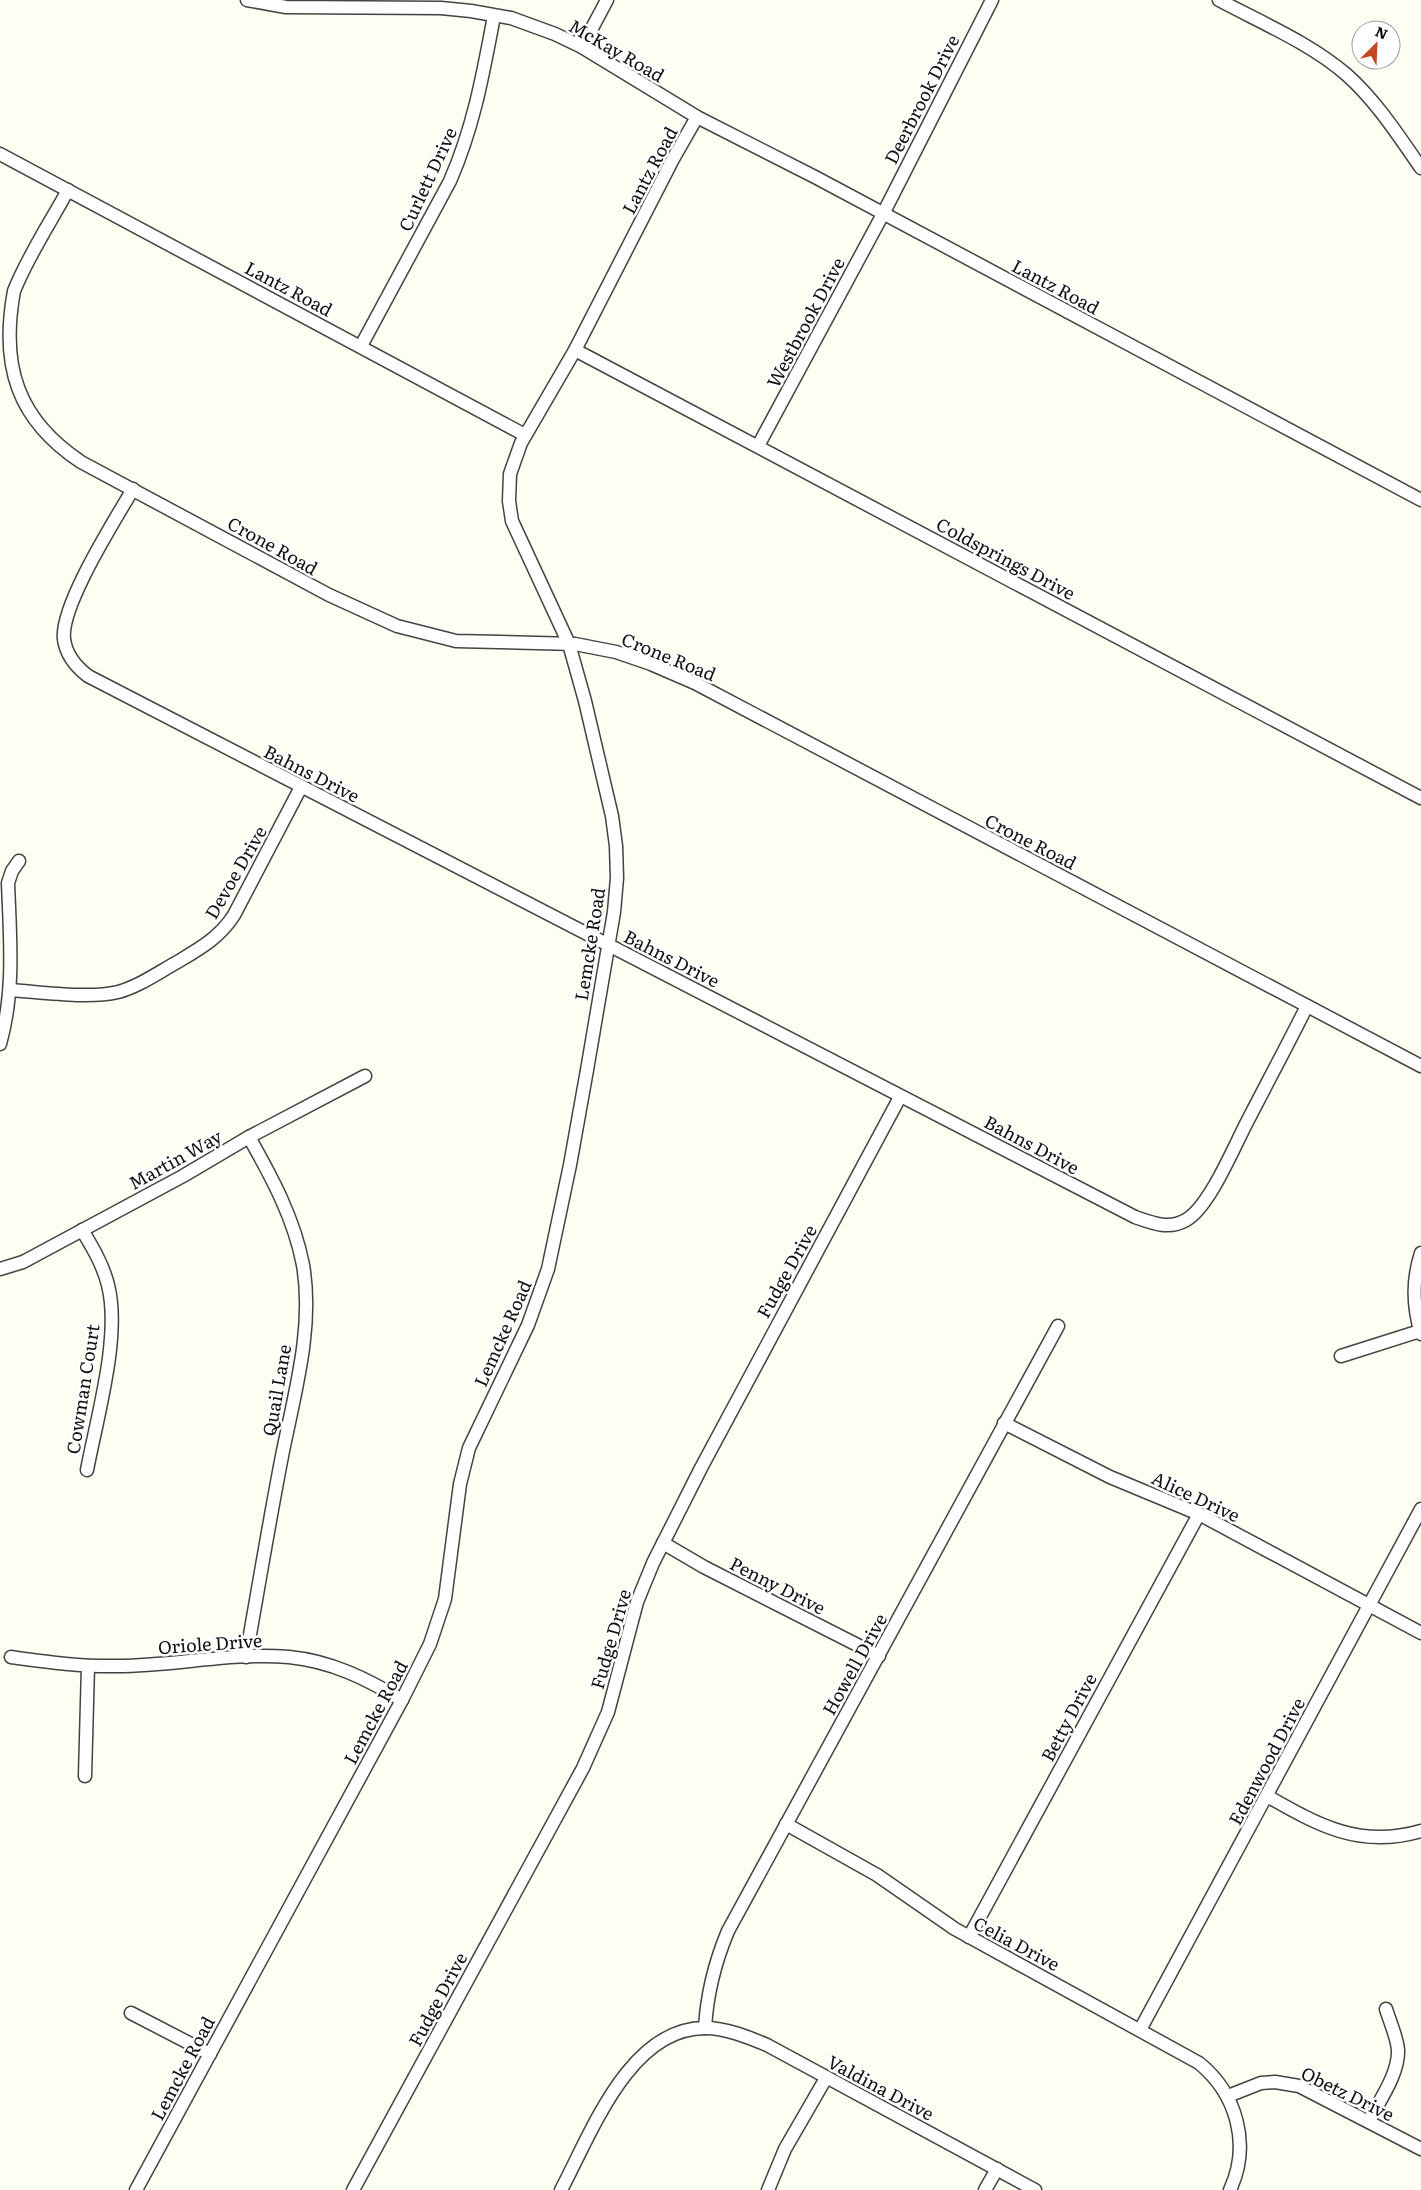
<svg xmlns="http://www.w3.org/2000/svg" width="1421" height="2190" font-family="Literata,serif">
<rect width="100%" height="100%" fill="#fefff2"/>
<g fill="none" stroke-linecap="round" stroke-linejoin="round">
<defs>
<g id="minor">
<path d="M247 0 286 7 441 8 471 11 511 18 555 34 582 47 697 117 815 177 1421 500"/>
<path d="M1219 0C1262 23 1310 43 1347 75 1377 102 1398 135 1421 168"/>
<path d="M582 47 607 0"/>
<path d="M0 154 525 435"/>
<path d="M68 190C50 223 28 256 14 291 0 367 18 420 81 462L329 595 397 626 456 641 575 644 616 652 651 664 695 683 1421 1066"/>
<path d="M361 346 450 181C474 126 483 74 494 16"/>
<path d="M575 350 1421 798"/>
<path d="M758 446 883 214 992 0"/>
<path d="M133 489C115 520 60 606 64 639 66 655 75 666 88 676L1135 1217C1152 1223 1169 1230 1186 1220 1209 1207 1233 1149 1246 1124 1266 1085 1287 1046 1307 1006"/>
<path d="M10 990C41 992 88 999 118 992 140 986 159 972 179 961 201 948 220 937 234 915L301 787"/>
<path d="M0 1044C15 991 10 937 8 883L12 871 19 861"/>
<path d="M82 1230C93 1248 103 1265 108 1285 121 1336 97 1417 87 1470"/>
<path d="M1421 1253C1412 1281 1413 1306 1421 1334"/>
<path d="M0 1269 23 1262 183 1176 249 1137 365 1076"/>
<path d="M1341 1356 1420 1331"/>
<path d="M1004 1423 1110 1477 1199 1514 1421 1633"/>
<path d="M663 1543 704 1567 879 1656"/>
<path d="M11 1657C47 1662 82 1667 118 1666 174 1666 232 1652 289 1657 331 1661 367 1679 402 1700"/>
<path d="M246 1657C258 1590 269 1523 282 1456 294 1395 314 1328 303 1265 294 1218 272 1178 249 1137"/>
<path d="M85 1776 88 1666"/>
<path d="M1267 1796C1318 1825 1360 1849 1421 1831"/>
<path d="M786 1824 877 1875 955 1929 1199 2063C1237 2094 1251 2145 1230 2190"/>
<path d="M969 1937 1199 1514"/>
<path d="M131 2013 210 2054"/>
<path d="M705 2028C707 1993 715 1962 728 1931L1058 1326"/>
<path d="M1140 2030 1421 1509"/>
<path d="M1228 2096 1261 2083 1275 2082 1299 2086 1421 2149"/>
<path d="M1369 2121C1379 2101 1399 2074 1398 2050 1397 2037 1390 2022 1386 2009"/>
<path d="M136 2190 402 1700 430 1644 445 1599 460 1484 469 1448 528 1325 548 1269 570 1165 587 1070 614 912 617 878 616 846 612 816 585 701 569 644 512 521 509 501 510 474 521 443 575 350 673 159 697 117"/>
<path d="M353 2190 583 1768 608 1712 637 1602 653 1563 701 1468 900 1097"/>
<path d="M561 2190C591 2134 629 2028 705 2028 726 2028 748 2037 767 2045L1035 2190"/>
<path d="M768 2190 785 2149 826 2078"/>
<path d="M985 2190 997 2169"/>
</g>
</defs>
<!-- minor casing -->
<use href="#minor" stroke="#434343" stroke-width="15"/>
<!-- minor -->
<use href="#minor" stroke="#fff" stroke-width="12"/>
</g>
<g text-anchor="middle" dominant-baseline="central" stroke-width="5" stroke-linejoin="round" paint-order="stroke">
<!-- street labels -->
<g font-size="18" fill="#101010" stroke="#fff">
<text transform="translate(617 50) rotate(30)">McKay Road</text>
<text transform="translate(921 99) rotate(-63)">Deerbrook Drive</text>
<text transform="translate(649 170) rotate(-62)">Lantz Road</text>
<text transform="translate(427 179) rotate(-65)">Curlett Drive</text>
<text transform="translate(1056 286) rotate(28)">Lantz Road</text>
<text transform="translate(289 288) rotate(28)">Lantz Road</text>
<text transform="translate(805 322) rotate(-62)">Westbrook Drive</text>
<text transform="translate(273 545) rotate(29)">Crone Road</text>
<text transform="translate(1006 558) rotate(28)">Coldsprings Drive</text>
<text transform="translate(669 656) rotate(22)">Crone Road</text>
<text transform="translate(312 773) rotate(27)">Bahns Drive</text>
<text transform="translate(1031 841) rotate(27)">Crone Road</text>
<text transform="translate(235 872) rotate(-60)">Devoe Drive</text>
<text transform="translate(589 944) rotate(-81)">Lemcke Road</text>
<text transform="translate(672 958) rotate(27)">Bahns Drive</text>
<text transform="translate(1032 1144) rotate(28)">Bahns Drive</text>
<text transform="translate(175 1159) rotate(-29)">Martin Way</text>
<text transform="translate(786 1271) rotate(-61)">Fudge Drive</text>
<text transform="translate(502 1333) rotate(-66)">Lemcke Road</text>
<text transform="translate(82 1389) rotate(-81)">Cowman Court</text>
<text transform="translate(276 1390) rotate(-80)">Quail Lane</text>
<text transform="translate(1196 1496) rotate(25)">Alice Drive</text>
<text transform="translate(778 1585) rotate(27)">Penny Drive</text>
<text transform="translate(610 1639) rotate(-74)">Fudge Drive</text>
<text transform="translate(210 1643) rotate(-4)">Oriole Drive</text>
<text transform="translate(854 1664) rotate(-61)">Howell Drive</text>
<text transform="translate(375 1712) rotate(-62)">Lemcke Road</text>
<text transform="translate(1068 1717) rotate(-62)">Betty Drive</text>
<text transform="translate(1266 1761) rotate(-62)">Edenwood Drive</text>
<text transform="translate(1017 1943) rotate(28)">Celia Drive</text>
<text transform="translate(437 1999) rotate(-62)">Fudge Drive</text>
<text transform="translate(182 2068) rotate(-62)">Lemcke Road</text>
<text transform="translate(881 2087) rotate(28)">Valdina Drive</text>
<text transform="translate(1348 2093) rotate(26)">Obetz Drive</text>
</g>
</g>
<!-- north arrow -->
<g transform="translate(1376 45) rotate(24)"><circle r="24" fill="#ffffff" stroke="#9f9f9f"/>
<path d="M0-4L9 19L0 12L-9 19Z" fill="#c54622"/>
<text y="-8" font-size="14" font-weight="bold" text-anchor="middle" fill="#101010">N</text>
</g>
</svg>
